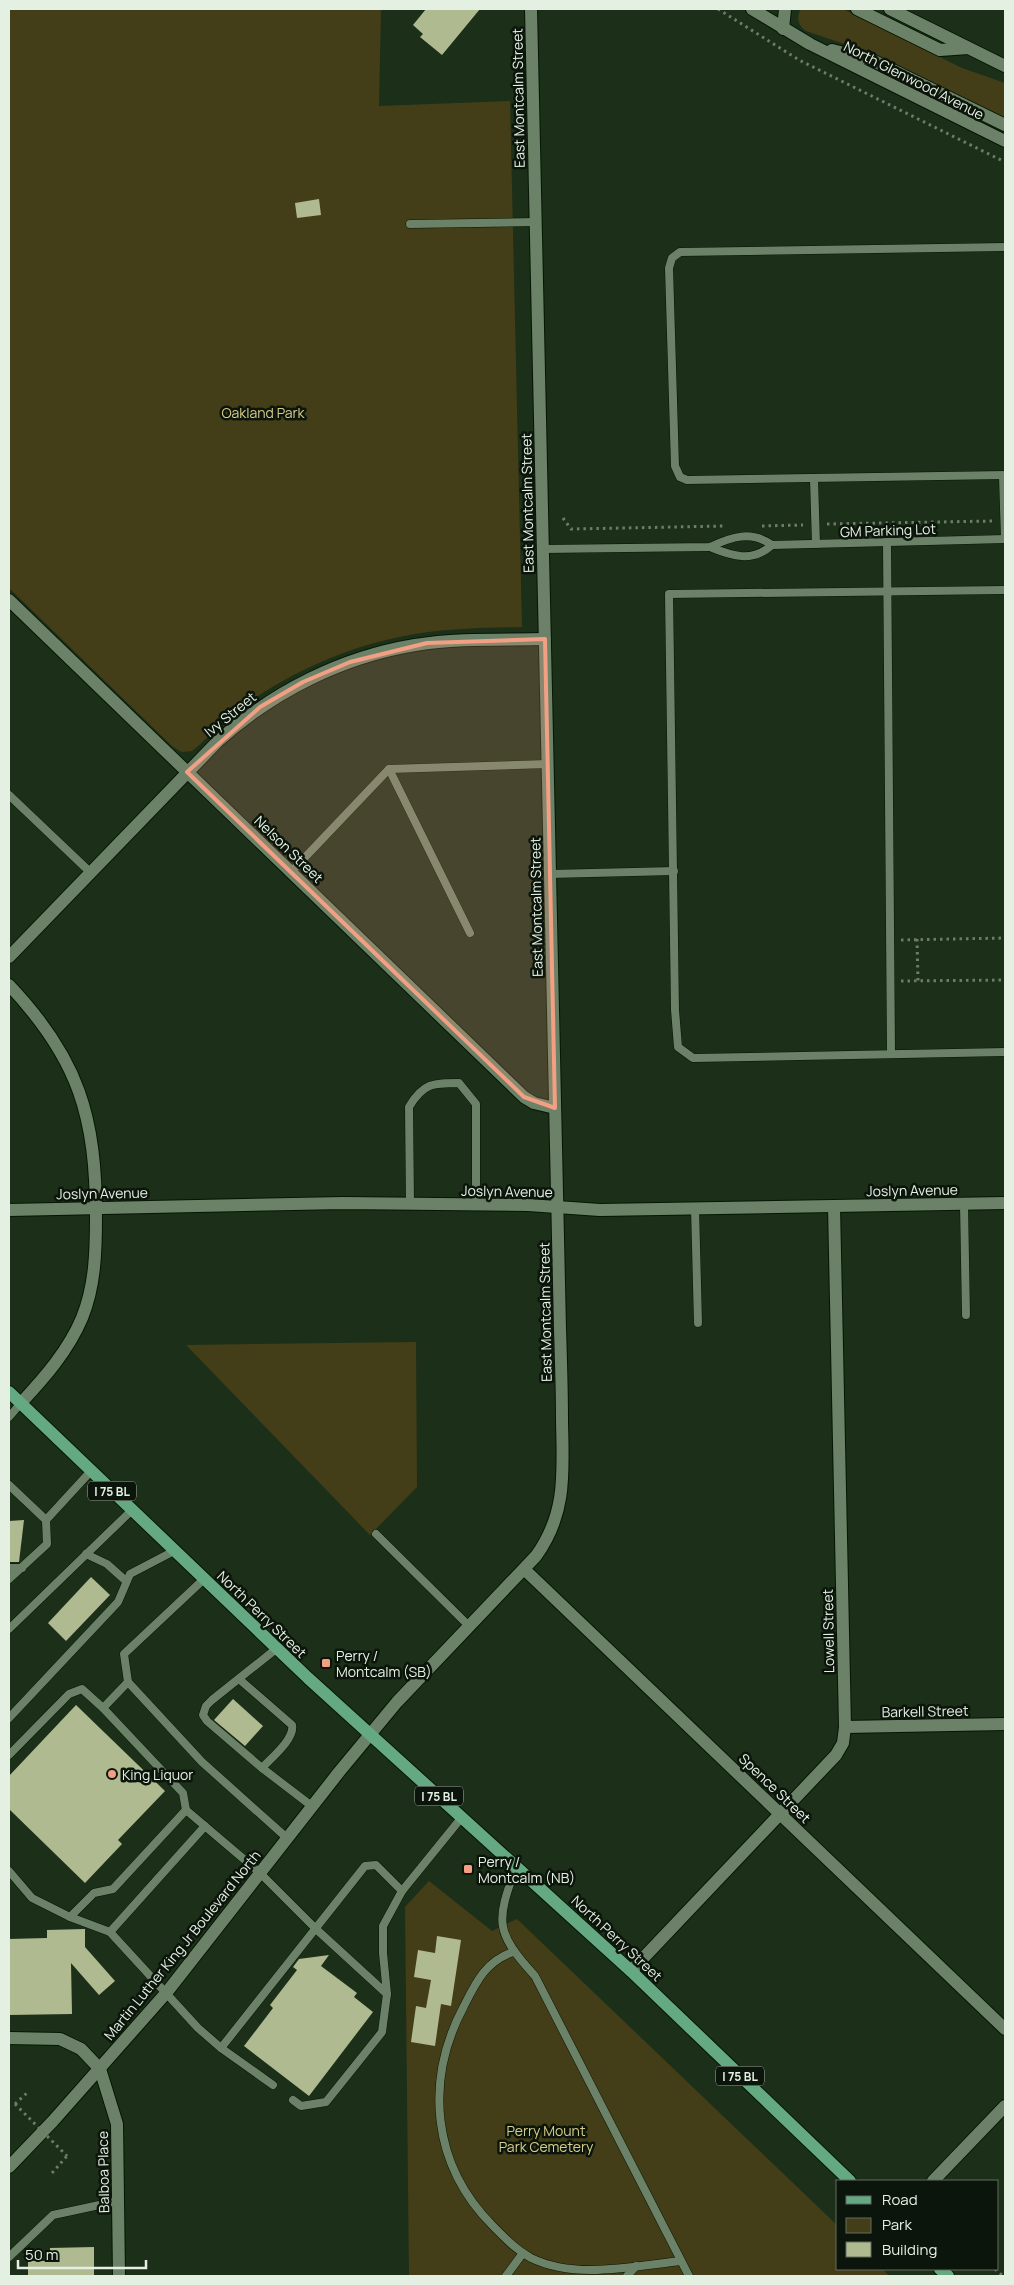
<svg xmlns="http://www.w3.org/2000/svg" width="1014" height="2285" font-family="Manrope,sans-serif">
<rect width="100%" height="100%" fill="#1c2f19"/>
<!-- green -->
<g fill="#443e18">
<path d="M9 9H381L379 106 510 101 522 627C486 628 450 628 415 634 348 645 282 675 229 717 216 727 205 741 192 751L182 752 173 747 9 588Z"/>
<path d="M801 9H843L962 68 1005 83V118L862 50 806 31C798 26 796 17 801 9Z"/>
<path d="M416 1342 417 1487 370 1535 186 1345Z"/>
<path d="M429 1881 492 1931 517 1919 838 2226V2269H882L890 2276H409L405 1907Z"/>
</g>
<!-- building -->
<g fill="#afba90">
<path d="M426 9H480L442 55 420 37 423 34 413 25Z"/>
<path d="M319 199 321 215 297 218 295 203Z"/>
<path d="M24 1520 19 1562H9V1521Z"/>
<path d="M91 1577 110 1595 66 1641 48 1623Z"/>
<path d="M233 1699 263 1726 245 1746 214 1720Z"/>
<path d="M76 1705 165 1791 118 1840 122 1844 85 1883 9 1809V1776Z"/>
<path d="M85 1929V1947L115 1981 99 1995 71 1963 72 2014 9 2015V1939L47 1938V1930Z"/>
<path d="M437 1936 461 1940 451 2006 441 2004 435 2046 411 2042 416 2006 426 2008 431 1980 414 1977 418 1950 435 1953Z"/>
<path d="M329 1955 321 1966 357 1993 354 1997 373 2012 309 2096 244 2046 273 2008 270 2005 297 1970 293 1967 299 1959Z"/>
<path d="M94 2247V2276H28V2261H50V2248Z"/>
</g>
<g fill="none" stroke-linecap="round" stroke-linejoin="round">
<defs>
<g id="lane">
<path d="M410 224 536 222"/>
<path d="M1005 247 680 252 672 258 669 268 675 466 680 477 687 480 1005 475"/>
<path d="M1003 476 1005 539"/>
<path d="M814 479 816 544"/>
<path d="M887 543 891 1053"/>
<path d="M710 547C732 556 752 563 772 545"/>
<path d="M543 549 710 547C731 537 751 530 772 545L1005 539"/>
<path d="M1005 590 669 594 675 1010 678 1047 693 1058 1005 1052"/>
<path d="M389 769 470 933"/>
<path d="M9 795 90 872"/>
<path d="M291 872 389 769 548 764"/>
<path d="M550 874 674 871"/>
<path d="M410 1204 409 1107C423 1083 433 1083 459 1083L476 1104V1205"/>
<path d="M964 1204 966 1315"/>
<path d="M695 1208 698 1323"/>
<path d="M9 1417 21 1403"/>
<path d="M9 1485 46 1520 91 1471"/>
<path d="M376 1534 470 1627"/>
<path d="M86 1554 107 1564 126 1581"/>
<path d="M9 1568H22"/>
<path d="M9 1579 47 1544 46 1520"/>
<path d="M204 1579 124 1654 128 1682 202 1762 287 1838"/>
<path d="M9 1629 132 1510"/>
<path d="M276 1649 212 1700 206 1706 203 1715 207 1721 262 1768 313 1807"/>
<path d="M239 1679 292 1725C295 1739 271 1758 262 1768"/>
<path d="M103 1708 128 1682"/>
<path d="M9 1718 118 1602 130 1574 174 1551"/>
<path d="M9 1755 69 1694 82 1689 103 1708 183 1793 186 1810"/>
<path d="M516 1866C497 1921 493 1930 535 1976L689 2276"/>
<path d="M9 1871 32 1898 70 1917"/>
<path d="M110 1932 205 1826"/>
<path d="M513 1952C486 1961 476 1982 464 2006 424 2081 432 2165 493 2226 505 2238 516 2250 531 2258 576 2280 634 2266 681 2261"/>
<path d="M221 2048 365 1866 376 1865 402 1891"/>
<path d="M273 2085 221 2048 198 2028 110 1932 70 1917 94 1893 113 1889 186 1810 260 1873 316 1929 387 1994"/>
<path d="M293 2100 301 2106 326 2102 382 2032 387 1994 383 1953V1926L402 1891 462 1817"/>
<path d="M9 2257 53 2215 118 2201"/>
<path d="M506 2276 523 2253"/>
<path d="M627 2276 636 2266"/>
</g>
<g id="street">
<path d="M752 9 810 44 1005 141"/>
<path d="M857 9 940 50 968 48"/>
<path d="M890 9 1005 66"/>
<path d="M783 29 785 9"/>
<path d="M832 50 872 60 1005 125"/>
<path d="M9 600 524 1097 534 1103 555 1108"/>
<path d="M9 957 218 741C274 691 342 657 415 645 458 638 502 640 545 639"/>
<path d="M9 985C79 1059 96 1117 96 1217 96 1252 95 1286 82 1318 68 1351 45 1377 21 1403"/>
<path d="M524 1569 1005 2029"/>
<path d="M845 1727 1005 1724"/>
<path d="M631 1971 836 1755 843 1743 845 1727 834 1206"/>
<path d="M9 2038 60 2039 81 2049 100 2069 117 2124 119 2276"/>
<path d="M933 2181 1005 2106"/>
</g>
<g id="secondary">
<path d="M9 1210 343 1203 528 1205 600 1210 1005 1203"/>
<path d="M9 2167 53 2121 167 1992 339 1772 397 1702 536 1556C567 1513 563 1472 562 1421 562 1390 561 1359 560 1329L531 9"/>
</g>
<g id="primary">
<path d="M9 1392 308 1678 631 1971 850 2181"/>
<path d="M940 2269 948 2276"/>
</g>
</defs>
<!-- lane casing -->
<use href="#lane" stroke="#051703" stroke-width="9"/>
<!-- street casing -->
<use href="#street" stroke="#051703" stroke-width="14"/>
<!-- secondary casing -->
<use href="#secondary" stroke="#051703" stroke-width="14"/>
<!-- primary casing -->
<use href="#primary" stroke="#051703" stroke-width="14"/>
<!-- path -->
<g stroke="#6c7d69" stroke-width="3" stroke-dasharray="2.5 4" stroke-linecap="butt">
<path d="M718 9 799 60 1005 162"/>
<path d="M563 518 571 529 726 526"/>
<path d="M827 524 993 521"/>
<path d="M762 526 803 525"/>
<path d="M917 939 918 981"/>
<path d="M901 940 1005 938"/>
<path d="M901 981 1005 980"/>
<path d="M15 2104 28 2092"/>
<path d="M52 2173 67 2156"/>
<path d="M995 2269 1003 2276"/>
</g>
<!-- lane -->
<use href="#lane" stroke="#6c8268" stroke-width="8"/>
<!-- street -->
<use href="#street" stroke="#6c8268" stroke-width="12"/>
<!-- secondary -->
<use href="#secondary" stroke="#6c8268" stroke-width="12"/>
<!-- primary -->
<use href="#primary" stroke="#64a982" stroke-width="12"/>
<!-- path-bridge -->
<path stroke="#6c7d69" stroke-width="3" stroke-dasharray="2.5 4" stroke-linecap="butt" d="M15 2104 67 2156"/>
</g>
<!-- marked area -->
<path fill="#f39f83" fill-opacity="0.2" stroke="#f39f83" stroke-width="4" stroke-linejoin="round" d="M545 639 555 1108 524 1097 187 772 260 707 303 682 350 662 427 643Z"/>
<!-- markers -->
<g fill="#f39f83" stroke="#0c150b" stroke-width="2">
<rect x="321" y="1658" width="10" height="10" rx="2.5"/>
<circle cx="112" cy="1774" r="5"/>
<rect x="463" y="1864" width="10" height="10" rx="2.5"/>
</g>
<g text-anchor="middle" dominant-baseline="central" stroke-width="5" stroke-linejoin="round" paint-order="stroke">
<!-- shield labels -->
<g fill="#0c150b" stroke="#a3afa2" stroke-width="1">
<rect x="88" y="1481.5" width="48" height="19" rx="4"/>
<rect x="415" y="1786.5" width="48" height="19" rx="4"/>
<rect x="716" y="2066.5" width="48" height="19" rx="4"/>
</g>
<g font-size="12" font-weight="bold" fill="#e4f1e2">
<text x="112" y="1491">I 75 BL</text>
<text x="439" y="1796">I 75 BL</text>
<text x="740" y="2076">I 75 BL</text>
</g>
<!-- street labels -->
<g font-size="14" fill="#e4f1e2" stroke="#0c150b">
<text transform="translate(914 80) rotate(27)">North Glenwood Avenue</text>
<text transform="translate(518 98) rotate(-91)">East Montcalm Street</text>
<text transform="translate(527 503) rotate(-91)">East Montcalm Street</text>
<text transform="translate(888 530) rotate(-2)">GM Parking Lot</text>
<text transform="translate(230 714) rotate(-39)">Ivy Street</text>
<text transform="translate(289 849) rotate(44)">Nelson Street</text>
<text transform="translate(536 907) rotate(-91)">East Montcalm Street</text>
<text transform="translate(912 1190) rotate(-1)">Joslyn Avenue</text>
<text transform="translate(507 1191) rotate(1)">Joslyn Avenue</text>
<text transform="translate(102 1193) rotate(-1)">Joslyn Avenue</text>
<text transform="translate(545 1312) rotate(-91)">East Montcalm Street</text>
<text transform="translate(262 1614) rotate(44)">North Perry Street</text>
<text transform="translate(828 1631) rotate(-91)">Lowell Street</text>
<text transform="translate(925 1711) rotate(-1)">Barkell Street</text>
<text transform="translate(775 1788) rotate(44)">Spence Street</text>
<text transform="translate(617 1938) rotate(43)">North Perry Street</text>
<text transform="translate(182 1945) rotate(-51)">Martin Luther King Jr Boulevard North</text>
<text transform="translate(103 2172) rotate(-91)">Balboa Place</text>
</g>
<!-- park labels -->
<g font-size="14" fill="#d7cc88" stroke="#0c150b">
<text x="263" y="412">Oakland Park</text>
<text x="546" y="2130">Perry Mount<tspan x="546" dy="16">Park Cemetery</tspan></text>
</g>
<!-- poi labels -->
<g font-size="14" fill="#e4f1e2" stroke="#0c150b" text-anchor="start">
<text x="336" y="1655">Perry /<tspan x="336" dy="16">Montcalm (SB)</tspan></text>
<text x="122" y="1774">King Liquor</text>
<text x="478" y="1861">Perry /<tspan x="478" dy="16">Montcalm (NB)</tspan></text>
</g>
</g>
<!-- border -->
<rect width="1014" height="2285" fill="none" stroke="#e4f1e2" stroke-width="20"/>
<!-- legend -->
<rect x="836" y="2180" width="162" height="90" fill="#0c150b" stroke="#626d61"/>
<rect x="846" y="2196" width="25" height="8" fill="#64a982" stroke="#626d61"/>
<text x="882" y="2205" font-size="15" fill="#e4f1e2">Road</text>
<rect x="846" y="2218" width="25" height="15" fill="#443e18" stroke="#626d61"/>
<text x="882" y="2230" font-size="15" fill="#e4f1e2">Park</text>
<rect x="846" y="2242" width="25" height="15" fill="#afba90" stroke="#626d61"/>
<text x="882" y="2255" font-size="15" fill="#e4f1e2">Building</text>
<!-- scale -->
<path d="M18 2260v8h128v-8" fill="none" stroke="#e4f1e2" stroke-width="2.5"/>
<text x="25" y="2260" font-size="15" fill="#e4f1e2" stroke="#0c150b" stroke-width="4" paint-order="stroke">50 m</text>
</svg>
